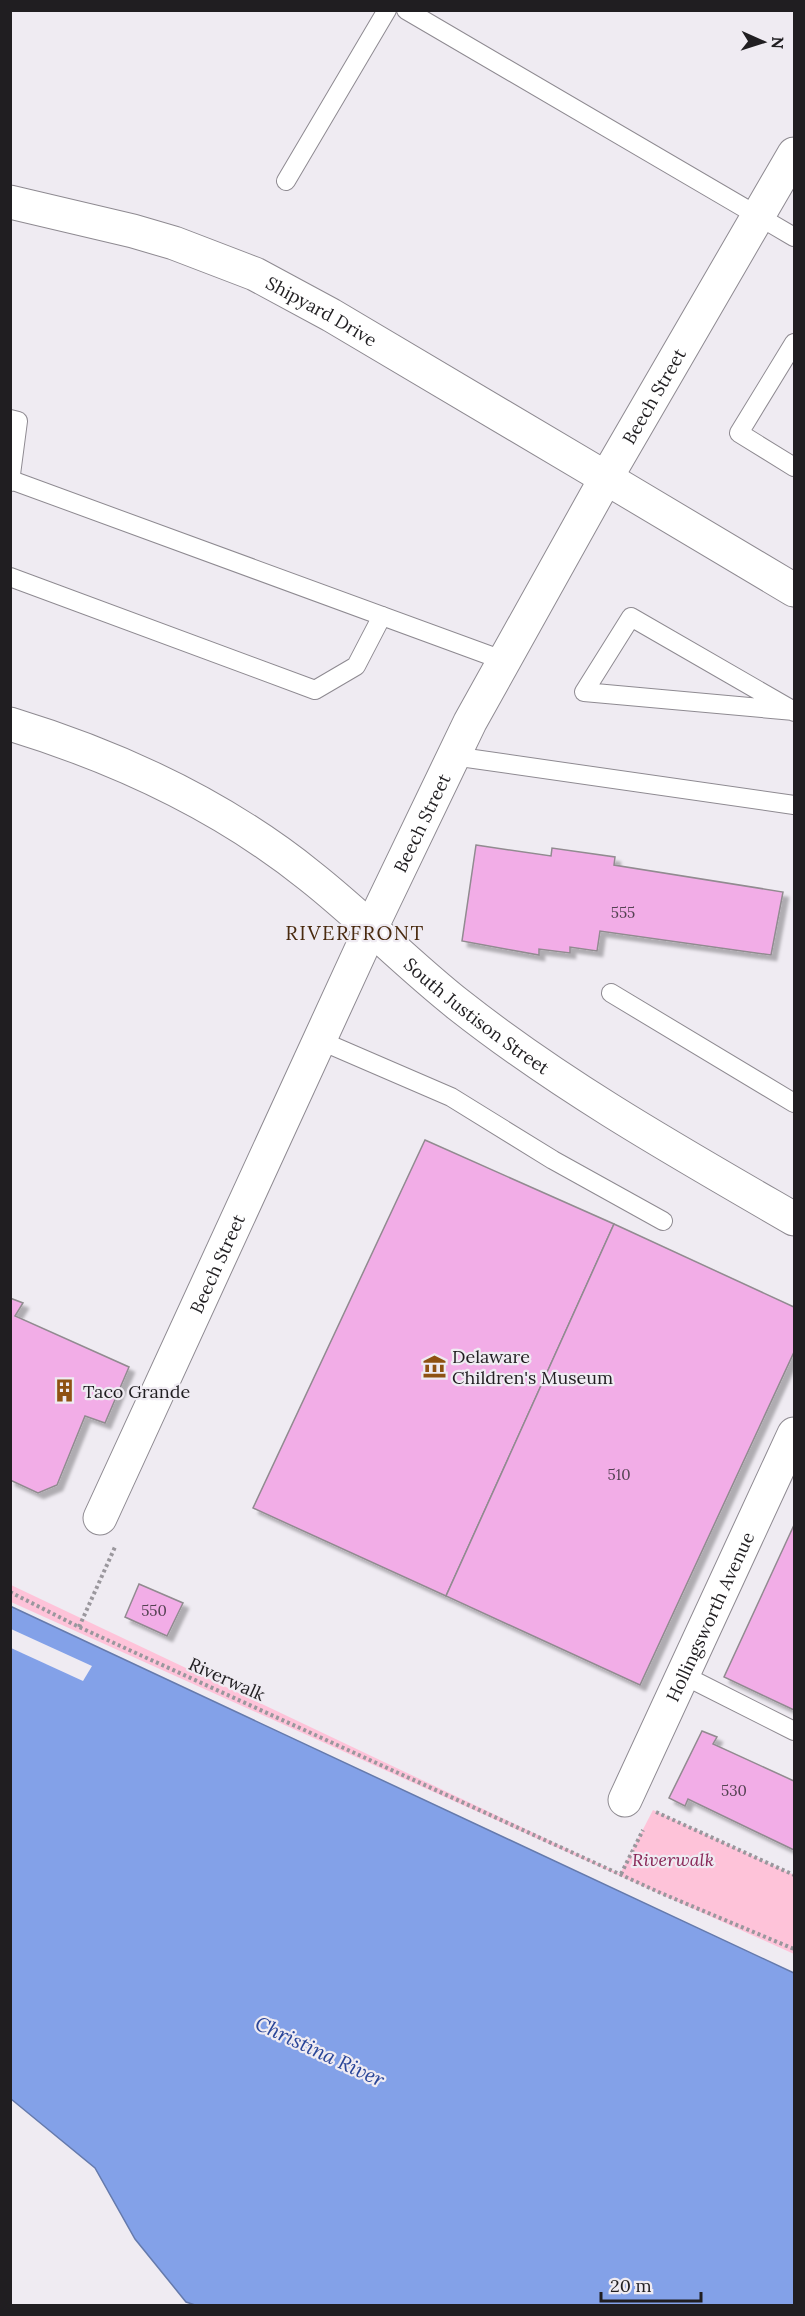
<svg xmlns="http://www.w3.org/2000/svg" width="805" height="2316" font-family="Lora,serif">
<defs>
<filter id="shadow"><feDropShadow dx="5.5" dy="5.5" stdDeviation="1.5" flood-color="#0004"/></filter>
</defs>
<rect width="100%" height="100%" fill="#efebf2"/>
<!-- green -->
<path fill="#fec3d9" d="M11 1585 620 1874 653 1810 794 1875V1954L11 1602Z"/>
<!-- water -->
<path fill="#83a1e8" stroke="#657aac" stroke-width="1.5" d="M10 1606 794 1973V2305L198 2306 186 2302 135 2239 95 2168 11 2099Z"/>
<!-- pier -->
<path fill="#efebf2" d="M11 1629 92 1666 83 1681 11 1648Z"/>
<!-- building -->
<g fill="#f2ade7" stroke="#918b90" stroke-width="1.5" filter="url(#shadow)">
<path d="M476 845 551 856 552 848 615 857 614 865 783 892 771 955 600 931 597 951 570 947V953L539 949V955L462 941Z"/>
<path d="M425 1140 614 1224 446 1596 253 1508Z"/>
<path d="M614 1224 794 1307V1352L640 1685 446 1596Z"/>
<path d="M10 1298 23 1303 15 1316 129 1367 105 1423 85 1416 57 1485 38 1493 10 1480Z"/>
<path d="M794 1525V1710L724 1677Z"/>
<path d="M139 1584 183 1603 167 1636 125 1617Z"/>
<path d="M702 1731 717 1737 713 1744 794 1781V1850L688 1799 685 1806 669 1798Z"/>
</g>
<g fill="none" stroke-linecap="round" stroke-linejoin="round">
<defs>
<g id="lane">
<path d="M406 10 794 237"/>
<path d="M286 181 387 10"/>
<path d="M794 343 739 433 794 467"/>
<path d="M10 419 18 421 10 482"/>
<path d="M11 480 505 661"/>
<path d="M10 577 315 690 356 666 382 616"/>
<path d="M794 711 584 692 631 617 794 711V712"/>
<path d="M453 756 794 805"/>
<path d="M611 993 794 1103"/>
<path d="M319 1040 451 1097 553 1160 663 1221"/>
<path d="M683 1675 794 1731"/>
</g>
<g id="street">
<path id="s1" d="M10 202 133 231 174 243 255 274 331 315 606 478"/>
<path id="s2" d="M625 1800 794 1434"/>
</g>
<g id="secondary">
<path d="M606 478 794 590"/>
<path id="s3" d="M10 724C118 757 222 805 310 876 361 916 407 964 459 1005 563 1087 680 1153 794 1219"/>
<path id="s4" d="M100 1518 371 928 470 722 606 478 794 154"/>
</g>
</defs>
<!-- lane casing -->
<use href="#lane" stroke="#8e8a91" stroke-width="20"/>
<!-- street casing -->
<use href="#street" stroke="#8e8a91" stroke-width="35"/>
<!-- secondary casing -->
<use href="#secondary" stroke="#8e8a91" stroke-width="35"/>
<!-- path -->
<g stroke="#9a979d" stroke-width="4" stroke-dasharray="3 3" stroke-linecap="butt">
<path d="M10 1592 79 1627 663 1894 794 1949"/>
<path d="M79 1627 115 1547"/>
<path d="M656 1812 794 1875"/>
<path d="M621 1874 643 1830"/>
</g>
<!-- lane -->
<use href="#lane" stroke="#fff" stroke-width="18"/>
<!-- street -->
<use href="#street" stroke="#fff" stroke-width="33"/>
<!-- secondary -->
<use href="#secondary" stroke="#fff" stroke-width="33"/>
</g>
<!-- icons -->
<defs>
<symbol id="museum-bare" viewBox="-9 -9 18 18"><path d="M0-6L6-3V-2H-6V-3ZM-5-1h2V3h-2ZM-1-1h2V3h-2ZM3-1h2V3H3ZM-6 4H6V6H-6Z" fill="#8e5112" stroke="#efebf2" stroke-width="2.5" paint-order="stroke"/></symbol>
<symbol id="building-bare" viewBox="-9 -9 18 18"><path d="M-4-6H4V6H1V3H-1V6H-4ZM-2.5-4.3h1.7v1.8h-1.7ZM.8-4.3h1.7v1.8H.8ZM-2.5-1h1.7V.8h-1.7ZM.8-1h1.7V.8H.8Z" fill="#8e5112" stroke="#efebf2" stroke-width="2.5" paint-order="stroke"/></symbol>
</defs>
<g fill-rule="evenodd">
<use href="#museum-bare" x="418" y="1350" width="33" height="33"/>
<use href="#building-bare" x="48" y="1374" width="33" height="33"/>
</g>
<g text-anchor="middle" dominant-baseline="central" stroke-width="4.5" stroke-linejoin="round" paint-order="stroke">
<!-- number labels -->
<g font-size="15" fill="#544252">
<text x="623" y="912">555</text>
<text x="619" y="1474">510</text>
<text x="154" y="1610">550</text>
<text x="734" y="1790">530</text>
</g>
<!-- street labels -->
<g font-size="18" fill="#201e21" stroke="#efebf2">
<text stroke="none"><textPath href="#s1" startOffset="332">Shipyard Drive</textPath></text>
<text stroke="none"><textPath href="#s4" startOffset="1252">Beech Street</textPath></text>
<text stroke="none"><textPath href="#s4" startOffset="766">Beech Street</textPath></text>
<text stroke="none"><textPath href="#s3" startOffset="556">South Justison Street</textPath></text>
<text stroke="none"><textPath href="#s4" startOffset="280">Beech Street</textPath></text>
<text stroke="none"><textPath href="#s2" startOffset="202">Hollingsworth Avenue</textPath></text>
<text transform="translate(227 1679) rotate(24)">Riverwalk</text>
</g>
<!-- poi labels -->
<g font-size="18" fill="#201e21" stroke="#efebf2" text-anchor="start">
<text x="452" y="1356">Delaware<tspan x="452" dy="21">Children's Museum</tspan></text>
<text x="83" y="1391">Taco Grande</text>
</g>
<!-- park labels -->
<g font-size="18" font-style="italic" fill="#892858" stroke="#efebf2">
<text x="673" y="1859">Riverwalk</text>
</g>
<!-- neighbourhood labels -->
<g font-size="20" letter-spacing="1.5" fill="#492a0f" stroke="#efebf2">
<text x="355" y="932">RIVERFRONT</text>
</g>
<!-- water labels -->
<g font-size="20" font-style="italic" fill="#294598" stroke="#efebf2">
<text transform="translate(320 2051) rotate(25)">Christina River</text>
</g>
</g>
<!-- border -->
<rect width="805" height="2316" fill="none" stroke="#201e21" stroke-width="24"/>
<!-- north arrow -->
<g transform="translate(763 42) rotate(93)" stroke="#efebf2" stroke-width="4.5" paint-order="stroke">
<path d="M0-4.5L10 22L0 15L-10 22Z" fill="#201e21"/>
<text y="-9" font-size="16" font-weight="bold" text-anchor="middle" fill="#201e21">N</text>
</g>
<!-- scale -->
<path d="M601 2292v9h100v-9" fill="none" stroke="#201e21" stroke-width="3"/>
<text x="610" y="2292" font-size="18" fill="#201e21" stroke="#efebf2" stroke-width="4.5" paint-order="stroke">20 m</text>
</svg>
